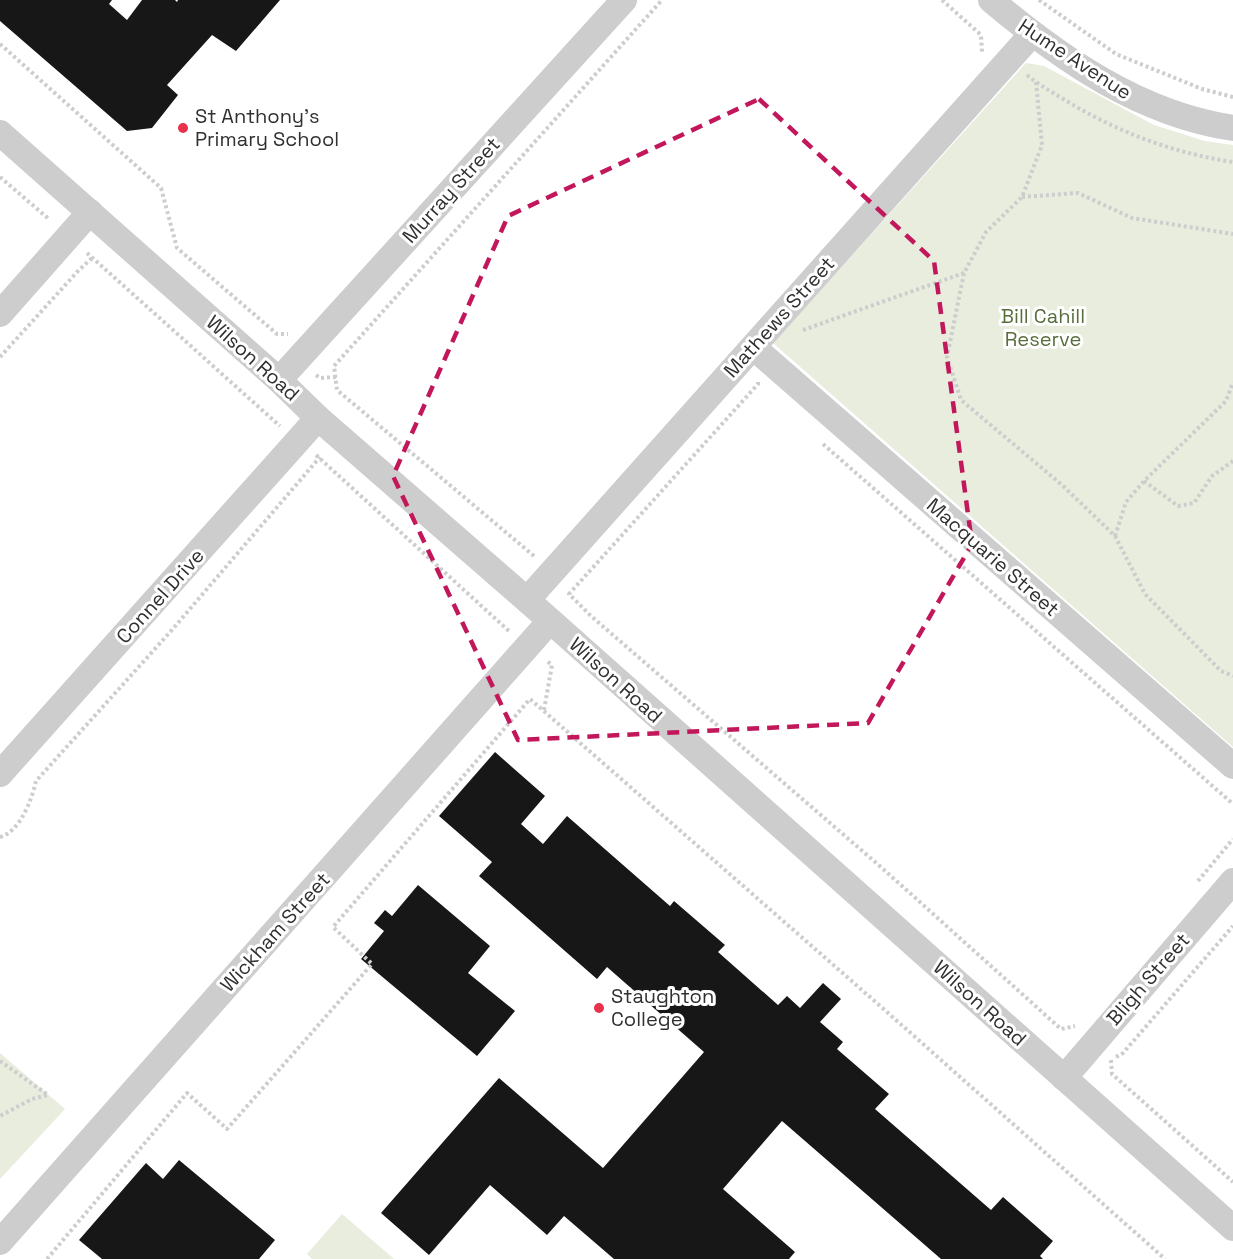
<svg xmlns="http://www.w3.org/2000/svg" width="1233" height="1259" font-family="'Space Grotesk',sans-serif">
<rect width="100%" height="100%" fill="#fff"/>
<!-- green -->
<g fill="#e8edde">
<path d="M1026 63 1044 66 1154 125 1205 141 1233 145V747L773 343Z"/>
<path d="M0 1053 65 1109 0 1179Z"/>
<path d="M342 1214 394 1259H312L307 1254Z"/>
</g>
<!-- building -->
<g fill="#171717">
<path d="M0 0H112L109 4 127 20 142 0H175L177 2 178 0H280L236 51 212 35 167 85 178 95 152 128 127 131 0 21Z"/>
<path d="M495 752 545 796 521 824 543 844 567 816 670 906 674 901 725 945 718 952 778 1005 787 996 800 1008 823 983 841 999 820 1022 843 1042 837 1049 889 1094 875 1109 991 1210 1003 1197 1053 1241 1040 1256 1043 1259H941L782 1121 723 1189 795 1252 789 1259H614L564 1216 547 1235 490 1185 429 1255 381 1213 499 1078 603 1168 704 1052 607 967 597 979 479 876 492 862 439 816Z"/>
<path d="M418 885 490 946 468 973 515 1011 477 1056 361 959 384 931 374 923 385 910 392 916Z"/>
<path d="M179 1160 275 1240 259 1259H102L79 1240 146 1163 163 1179Z"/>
</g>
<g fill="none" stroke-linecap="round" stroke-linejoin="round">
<!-- path -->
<g stroke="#cdcdcd" stroke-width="4" stroke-dasharray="3 3" stroke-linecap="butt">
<path d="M942 0 981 35 982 52"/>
<path d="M1039 0 1116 54 1202 89 1233 97"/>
<path d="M0 44 161 188 177 248 277 334H288"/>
<path d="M1027 75C1039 85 1052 92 1065 100 1117 132 1173 153 1233 162"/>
<path d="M1036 82 1042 145 1022 197 986 232 964 273 947 357 961 400 1062 485 1115 536 1145 594 1221 671 1233 676"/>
<path d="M0 177 50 220"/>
<path d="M1022 197 1078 193 1132 218 1233 234"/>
<path d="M87 253 280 426"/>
<path d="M803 330 964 273"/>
<path d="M0 357 78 271 92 258"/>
<path d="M316 375 320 378 336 377"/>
<path d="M758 382V384L569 594 591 616 882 868 1061 1029 1075 1026"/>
<path d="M823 444 1233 804"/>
<path d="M316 455 510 632"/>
<path d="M1144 481 1178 506 1194 503 1212 476 1233 461"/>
<path d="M1115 536 1126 502 1144 481 1226 401 1233 382"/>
<path d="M534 556 337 390 334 366 662 0"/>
<path d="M544 710 552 665 547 661"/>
<path d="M0 837C20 832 32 799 36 781L171 631 320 457"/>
<path d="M1198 881 1233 839"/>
<path d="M1116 1057 1123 1053 1233 926"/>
<path d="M1111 1060 1112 1074 1233 1182"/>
<path d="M0 1061 48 1095 32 1099 0 1116"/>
<path d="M47 1259 187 1093 227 1129 372 964 333 927 530 699 887 1012 1165 1259"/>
</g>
<!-- minor -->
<g stroke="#cdcdcd" stroke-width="26">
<path d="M991 0C1061 59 1140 114 1233 128"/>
<path d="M0 133 279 380 318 418 527 600 1233 1228"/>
<path d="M0 314 90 212"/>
<path d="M753 347 1233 766"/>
<path d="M279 380 624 0"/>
<path d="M527 600 1032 34"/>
<path d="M0 774 318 418"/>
<path d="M1064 1078 1233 881"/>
<path d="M0 1242 550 621"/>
</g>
</g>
<!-- marked area -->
<path fill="none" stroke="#c2185b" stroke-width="4.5" stroke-dasharray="12 8" stroke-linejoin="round" d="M759 99 934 261 972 544 868 723 518 740 393 476 508 216Z"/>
<!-- markers -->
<g fill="#e7324f" stroke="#fff" stroke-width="2">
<circle cx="183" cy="128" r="6"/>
<circle cx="599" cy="1008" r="6"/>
</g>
<g text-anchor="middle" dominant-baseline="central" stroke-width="6" stroke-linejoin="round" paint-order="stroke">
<!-- street labels -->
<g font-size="20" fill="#303030" stroke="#fff">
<text transform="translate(1075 59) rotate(33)">Hume Avenue</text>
<text transform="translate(451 190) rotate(-48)">Murray Street</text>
<text transform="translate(779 317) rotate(-48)">Mathews Street</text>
<text transform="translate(253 358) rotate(42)">Wilson Road</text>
<text transform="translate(993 557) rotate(41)">Macquarie Street</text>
<text transform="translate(160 596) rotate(-48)">Connel Drive</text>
<text transform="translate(616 680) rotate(42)">Wilson Road</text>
<text transform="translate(275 932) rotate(-48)">Wickham Street</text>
<text transform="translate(1148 979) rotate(-49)">Bligh Street</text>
<text transform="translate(980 1003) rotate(42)">Wilson Road</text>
</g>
<!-- poi labels -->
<g font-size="20" fill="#303030" stroke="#fff" text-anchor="start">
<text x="195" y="116">St Anthony's<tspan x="195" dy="23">Primary School</tspan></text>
<text x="611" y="996">Staughton<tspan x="611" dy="23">College</tspan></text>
</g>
<!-- park labels -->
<g font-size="20" fill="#576d3c" stroke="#fff">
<text x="1043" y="316">Bill Cahill<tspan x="1043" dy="23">Reserve</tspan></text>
</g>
</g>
</svg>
